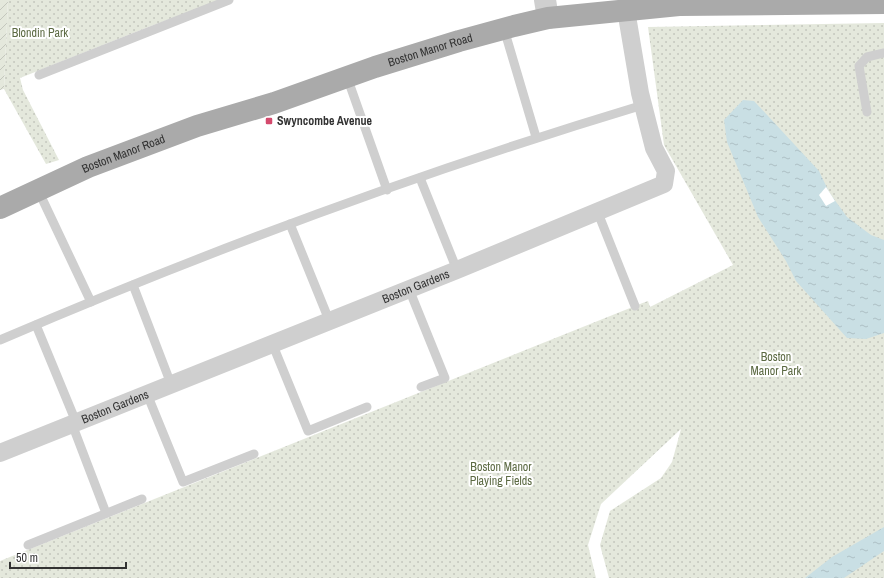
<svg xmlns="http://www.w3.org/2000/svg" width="884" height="578" font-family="'Archivo Narrow',sans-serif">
<defs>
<pattern id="park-dots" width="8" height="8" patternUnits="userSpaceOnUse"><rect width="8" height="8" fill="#e4e8dc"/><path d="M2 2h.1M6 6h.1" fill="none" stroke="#c4c7bd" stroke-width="1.8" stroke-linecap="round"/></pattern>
<pattern id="garden-furrows" width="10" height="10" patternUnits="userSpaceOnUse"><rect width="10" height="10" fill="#e4e8dc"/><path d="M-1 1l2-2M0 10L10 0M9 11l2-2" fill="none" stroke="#c4c7bd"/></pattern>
<pattern id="water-ripples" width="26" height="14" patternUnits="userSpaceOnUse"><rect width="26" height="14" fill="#c9dfe4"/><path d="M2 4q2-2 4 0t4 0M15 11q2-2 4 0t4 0" fill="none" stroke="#adc0c4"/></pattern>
</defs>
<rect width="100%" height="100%" fill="#fff"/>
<!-- park -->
<g fill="url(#park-dots)">
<path d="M8 0H221L151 26 20 78 23 90 59 160 46 164 4 89Z"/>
<path d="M884 23V578H609L600 545 610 511 661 478 672 462 681 429 601 504 588 545 596 578H0V561L640 304 648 301 650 307 733 265 664 145 648 27Z"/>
</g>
<!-- garden -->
<path fill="url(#garden-furrows)" d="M0 0H8L4 89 0 90Z"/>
<!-- water -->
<g fill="url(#water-ripples)">
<path d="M743 100 754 101 819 171 829 192 847 217 871 235 884 240V333L866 339 847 338 796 281 786 261 758 217 727 142 724 120Z"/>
<path d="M884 527V551L844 578H805L832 557Z"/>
</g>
<!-- pier -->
<path fill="#fff" d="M826 187 835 201 826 206 819 195Z"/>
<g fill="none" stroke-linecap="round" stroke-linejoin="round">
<!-- service -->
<g stroke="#cfcfcf" stroke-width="9">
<path d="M504 29 536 137"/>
<path d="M39 75 229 0"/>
<path d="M347 77 387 190"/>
<path d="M867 112 859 66 867 57 884 53"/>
<path d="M420 178 457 270"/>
<path d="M38 190 91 302"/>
<path d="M598 213 635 306"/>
<path d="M290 224 329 320"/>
<path d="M133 285 171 384"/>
<path d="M409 289 445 378 421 387"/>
<path d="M36 325 76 422"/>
<path d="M0 340C210 250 424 171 643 105"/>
<path d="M272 343 308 431 367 407"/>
<path d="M147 394 183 482 254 454"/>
<path d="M72 424 106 513"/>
<path d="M28 545 142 499"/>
</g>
<!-- minor -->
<path stroke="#cfcfcf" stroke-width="18" id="s1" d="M0 453 457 270 664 184 666 171 654 148 640 93 626 10"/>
<!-- tertiary -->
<path stroke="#cfcfcf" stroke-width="22" d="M545 0 548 18"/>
<!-- primary -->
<path stroke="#aaa" stroke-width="22" id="s2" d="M0 208 88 167 197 126 274 103 375 67 459 41 514 26 548 18 679 5 884 3"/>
</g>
<!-- markers -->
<rect fill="#d44a6d" stroke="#fff" stroke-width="1.5" x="265" y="117" width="8" height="8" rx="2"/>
<g text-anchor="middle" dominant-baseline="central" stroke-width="4" stroke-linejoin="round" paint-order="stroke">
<!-- park labels -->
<g font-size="12" fill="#5c6a43" stroke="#fff">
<text x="40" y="33">Blondin Park</text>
<text x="776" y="357">Boston<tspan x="776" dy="14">Manor Park</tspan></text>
<text x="501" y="467">Boston Manor<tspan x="501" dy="14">Playing Fields</tspan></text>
</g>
<!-- street labels -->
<g font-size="12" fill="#323232" stroke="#fff">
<text stroke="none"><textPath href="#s2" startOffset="459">Boston Manor Road</textPath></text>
<text stroke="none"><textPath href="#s2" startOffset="135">Boston Manor Road</textPath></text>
<text stroke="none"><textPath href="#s1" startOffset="448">Boston Gardens</textPath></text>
<text stroke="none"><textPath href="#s1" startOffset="124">Boston Gardens</textPath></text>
</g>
<!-- poi labels -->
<g font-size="12" font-weight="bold" fill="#323232" stroke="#fff" text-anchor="start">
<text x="277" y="121">Swyncombe Avenue</text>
</g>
</g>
<!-- scale -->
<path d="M10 562v6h116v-6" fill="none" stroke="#323232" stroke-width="2"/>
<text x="16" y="562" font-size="12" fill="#323232" stroke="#ffffff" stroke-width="3" paint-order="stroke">50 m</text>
</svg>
